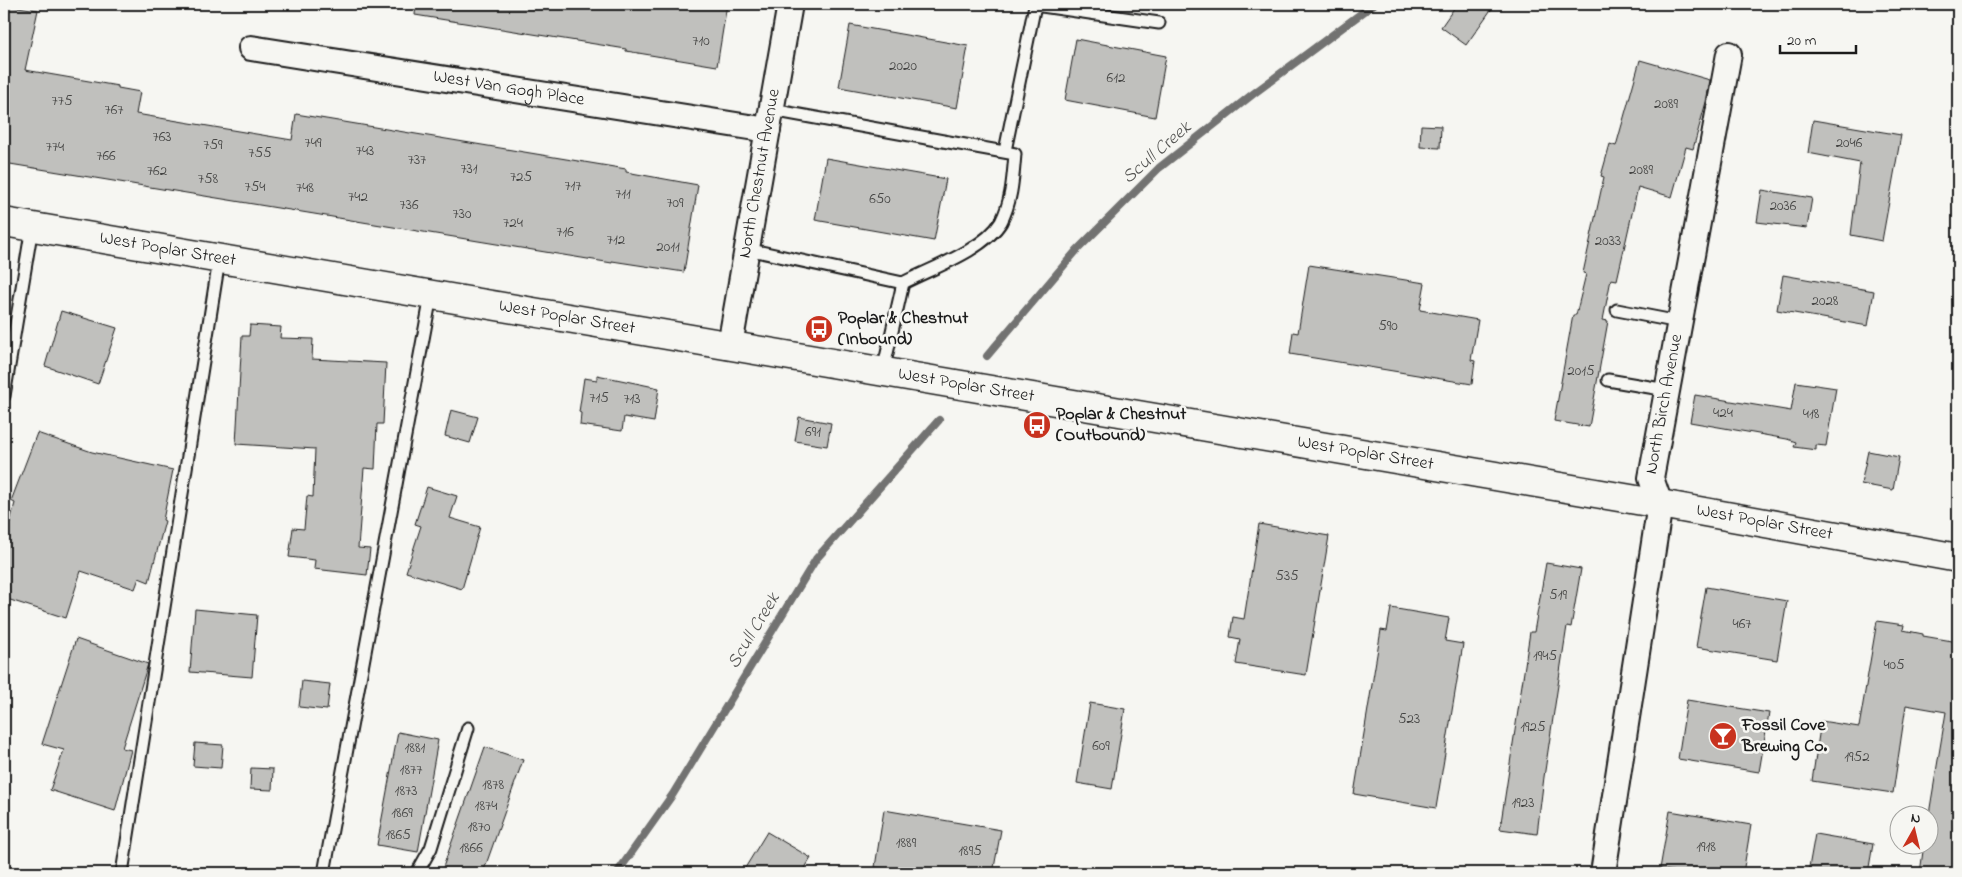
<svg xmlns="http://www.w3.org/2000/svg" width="1962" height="877" font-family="'Indie Flower',sans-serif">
<rect width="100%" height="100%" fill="#f6f6f2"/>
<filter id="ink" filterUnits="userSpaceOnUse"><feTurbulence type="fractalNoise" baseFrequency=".02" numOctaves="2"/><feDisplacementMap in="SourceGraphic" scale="10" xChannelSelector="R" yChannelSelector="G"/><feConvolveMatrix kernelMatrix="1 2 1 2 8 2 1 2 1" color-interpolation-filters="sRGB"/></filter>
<g filter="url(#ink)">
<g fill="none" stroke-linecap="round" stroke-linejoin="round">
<!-- stream -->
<g stroke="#727271" stroke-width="8">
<path d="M987 356 1077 250 1159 168 1253 94 1374 4"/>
<path d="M617 873 673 794 816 559 939 420"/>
</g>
</g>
<!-- building -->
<g fill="#c0c0bd" stroke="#1c1c1c">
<path d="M416 4H727L717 66 626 51V49L415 15Z"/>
<path d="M1457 4H1495L1466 45 1441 27Z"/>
<path d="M4 5 38 10 25 70 118 86V88L140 92 136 114 292 140 296 114 626 169V172L698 185 684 272 612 261V263L4 163Z"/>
<path d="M850 25 968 46 957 108 839 87Z"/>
<path d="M1076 39 1166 56 1155 117 1065 100Z"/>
<path d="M1640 60 1710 80 1706 102 1693 149 1686 147 1672 197 1638 187 1617 280 1611 279 1603 320 1608 321 1589 427 1554 421 1573 315H1576L1586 274 1583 273 1604 177 1601 176 1610 144 1616 146Z"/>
<path d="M1813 120 1901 135 1882 241 1851 235 1860 163 1808 153Z"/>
<path d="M1421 125 1441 126 1440 148 1420 147Z"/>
<path d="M826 158 946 179 934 241 815 220Z"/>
<path d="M1762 190 1812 198 1807 228 1757 222Z"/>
<path d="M1309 265 1425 283 1420 310 1478 320 1471 360 1475 361 1472 384 1290 354 1293 332 1298 333Z"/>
<path d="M1783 275 1874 291 1868 326 1777 310Z"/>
<path d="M61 311 117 328 98 384 45 366Z"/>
<path d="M250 325 281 327 280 338 313 339 312 359 386 363 383 424H377L375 469 364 468 358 548 370 549 367 575 314 569 315 560 289 557 293 528 304 529 307 496 313 497 315 449 236 444 242 336H249Z"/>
<path d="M597 375 659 388 654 422 624 417 622 431 580 425 581 413 579 412 584 378 597 380Z"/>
<path d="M1796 382 1836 388 1826 446 1816 445V450L1794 447 1796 442 1787 439 1690 422 1695 395 1791 411Z"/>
<path d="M451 410 478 417 470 443 445 436Z"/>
<path d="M799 417 831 423 827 446 795 441Z"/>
<path d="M37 433 92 452 173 470 163 520 165 521 149 582 139 578 135 589 81 571 66 618 4 598V544L15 503 11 501Z"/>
<path d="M1868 451 1899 457 1893 490 1861 484Z"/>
<path d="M427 487 457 496 450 518 480 527 462 589 406 572 421 526 415 524Z"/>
<path d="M1259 524 1329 536 1306 675 1236 664 1240 639 1230 637 1233 617 1244 619Z"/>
<path d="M1546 563 1581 569 1571 627 1567 626 1544 777 1537 834 1500 829 1530 632H1534Z"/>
<path d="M1706 587 1787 601 1777 660 1696 647Z"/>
<path d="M1391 608 1449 618 1445 641 1463 644 1436 808 1354 794 1381 630 1387 631Z"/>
<path d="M195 609 257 615 252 677 190 672Z"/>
<path d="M1877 621 1904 625 1903 630 1923 634V636L1958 642V873H1920L1924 844H1930L1929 814 1946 712 1906 705 1893 793 1812 781 1821 721 1859 727Z"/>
<path d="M76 639 148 664 122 748 131 750 115 811 50 790 64 750 42 744Z"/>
<path d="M302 681 330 684 327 710 299 707Z"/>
<path d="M1687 700 1769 713 1759 772 1678 759Z"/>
<path d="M1090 703 1125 709 1112 789 1077 783Z"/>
<path d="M398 732 438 740 418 852 377 845Z"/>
<path d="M195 743 223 745 221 768 193 766Z"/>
<path d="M485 747 523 760 483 873H441Z"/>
<path d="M251 768 273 769 272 790 250 789Z"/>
<path d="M884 810 1001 830 993 873H916L875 867Z"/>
<path d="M1670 811 1751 825 1743 873H1682L1660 869Z"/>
<path d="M767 832 811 858 802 873H742Z"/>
<path d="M1815 834 1873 844 1868 873H1808Z"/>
</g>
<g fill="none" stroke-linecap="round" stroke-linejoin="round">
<defs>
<g id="lane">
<path d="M772 110 1015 154C1013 177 1012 201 1001 222 984 250 932 268 903 283L883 371"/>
<path d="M1005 151 1035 5 1159 23"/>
<path d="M747 249 903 283"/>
<path d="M1617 310 1679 322"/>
<path d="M1608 380 1667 390"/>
<path d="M4 396 32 227"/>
<path d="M122 873 219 260"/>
<path d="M324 873 431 296"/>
<path d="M417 873 431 848 468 728"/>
</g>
<g id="street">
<path id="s1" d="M251 48 768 130"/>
<path id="s2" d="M730 345 790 4"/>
<path id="s3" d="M1603 873 1660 504 1651 478 1729 54"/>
</g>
<g id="secondary">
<path id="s4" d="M4 222 1660 504 1958 558"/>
</g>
</defs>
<!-- lane casing -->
<use href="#lane" stroke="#1c1c1c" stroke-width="15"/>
<!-- street casing -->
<use href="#street" stroke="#1c1c1c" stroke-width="28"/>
<!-- secondary casing -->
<use href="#secondary" stroke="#1c1c1c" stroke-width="31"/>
<!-- lane -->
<use href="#lane" stroke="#f6f6f2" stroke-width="11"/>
<!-- street -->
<use href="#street" stroke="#f6f6f2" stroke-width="24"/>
<!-- secondary -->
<use href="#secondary" stroke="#f6f6f2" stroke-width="28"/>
</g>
</g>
<!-- icons -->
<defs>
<symbol id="bus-disc" viewBox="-11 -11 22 22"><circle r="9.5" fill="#c8321e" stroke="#f6f6f2"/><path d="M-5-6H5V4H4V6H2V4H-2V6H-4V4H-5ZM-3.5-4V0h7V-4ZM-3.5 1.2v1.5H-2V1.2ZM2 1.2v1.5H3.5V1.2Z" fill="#fff"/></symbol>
<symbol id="bar-disc" viewBox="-11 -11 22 22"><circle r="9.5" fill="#c8321e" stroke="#f6f6f2"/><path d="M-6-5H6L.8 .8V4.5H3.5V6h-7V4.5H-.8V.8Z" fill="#fff"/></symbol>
</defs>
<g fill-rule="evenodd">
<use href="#bus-disc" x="803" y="313" width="32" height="32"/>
<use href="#bus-disc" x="1021" y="409" width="32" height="32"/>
<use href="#bar-disc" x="1707" y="720" width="32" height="32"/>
</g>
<g text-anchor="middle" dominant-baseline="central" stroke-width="5" stroke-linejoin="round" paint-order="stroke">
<!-- number labels -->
<g font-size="15" fill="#454544">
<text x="701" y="41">710</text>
<text x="903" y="66">2020</text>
<text x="1116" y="78">612</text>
<text x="62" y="101">775</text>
<text x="1666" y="104">2089</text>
<text x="114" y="110">767</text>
<text x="162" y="137">763</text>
<text x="313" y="143">749</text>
<text x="1849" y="143">2046</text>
<text x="213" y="145">759</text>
<text x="55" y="147">774</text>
<text x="365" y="151">743</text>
<text x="260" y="153">755</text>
<text x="106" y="156">766</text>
<text x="417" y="160">737</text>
<text x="469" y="169">731</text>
<text x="1641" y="170">2089</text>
<text x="157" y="171">762</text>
<text x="521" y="177">725</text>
<text x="208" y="179">758</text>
<text x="573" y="186">717</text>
<text x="255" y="187">754</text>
<text x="305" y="188">748</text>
<text x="623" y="194">711</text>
<text x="358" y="197">742</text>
<text x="880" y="199">650</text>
<text x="675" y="203">709</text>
<text x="409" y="205">736</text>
<text x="1783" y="206">2036</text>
<text x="462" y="214">730</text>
<text x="513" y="223">724</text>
<text x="565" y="232">716</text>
<text x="616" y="240">712</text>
<text x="1608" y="241">2033</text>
<text x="668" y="247">2011</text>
<text x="1825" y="301">2028</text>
<text x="1388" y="326">590</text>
<text x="1581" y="371">2015</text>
<text x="599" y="398">715</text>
<text x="632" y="399">713</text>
<text x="1723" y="413">424</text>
<text x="1811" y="414">418</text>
<text x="813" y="432">691</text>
<text x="1287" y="576">535</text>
<text x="1558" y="595">519</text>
<text x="1742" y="624">467</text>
<text x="1545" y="656">1945</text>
<text x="1894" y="665">405</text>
<text x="1409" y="719">523</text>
<text x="1533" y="727">1925</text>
<text x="1101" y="746">609</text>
<text x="415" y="748">1881</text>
<text x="1857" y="757">1952</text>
<text x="411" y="770">1877</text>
<text x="493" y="785">1878</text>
<text x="406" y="791">1873</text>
<text x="1523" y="803">1923</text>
<text x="486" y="806">1874</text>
<text x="402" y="813">1869</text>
<text x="479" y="827">1870</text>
<text x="398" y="835">1865</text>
<text x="906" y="843">1889</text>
<text x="1706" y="847">1918</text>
<text x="471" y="848">1866</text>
<text x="970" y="851">1895</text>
</g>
<!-- street labels -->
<g font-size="18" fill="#1c1c1c" stroke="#f6f6f2">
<text stroke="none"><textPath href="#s1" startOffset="261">West Van Gogh Place</textPath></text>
<text stroke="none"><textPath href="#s2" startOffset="174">North Chestnut Avenue</textPath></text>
<text stroke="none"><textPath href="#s4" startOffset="166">West Poplar Street</textPath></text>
<text stroke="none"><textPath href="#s4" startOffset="571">West Poplar Street</textPath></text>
<text stroke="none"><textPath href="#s4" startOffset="976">West Poplar Street</textPath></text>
<text stroke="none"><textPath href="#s3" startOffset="476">North Birch Avenue</textPath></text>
<text stroke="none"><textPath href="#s4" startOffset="1381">West Poplar Street</textPath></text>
<text stroke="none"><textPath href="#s4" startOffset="1786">West Poplar Street</textPath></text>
</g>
<!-- poi labels -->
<g font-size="18" font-weight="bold" fill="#1c1c1c" stroke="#f6f6f2" text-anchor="start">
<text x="838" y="319">Poplar &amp; Chestnut<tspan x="838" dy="21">(Inbound)</tspan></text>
<text x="1056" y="415">Poplar &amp; Chestnut<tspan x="1056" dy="21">(Outbound)</tspan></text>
<text x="1742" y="726">Fossil Cove<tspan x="1742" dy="21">Brewing Co.</tspan></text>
</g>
<!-- water labels -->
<g font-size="19" font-style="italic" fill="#565654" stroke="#f6f6f2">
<text transform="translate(1157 153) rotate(-41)">Scull Creek</text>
<text transform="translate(754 631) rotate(-59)">Scull Creek</text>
</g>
</g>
<!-- margin -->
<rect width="1962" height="877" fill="none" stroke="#f6f6f2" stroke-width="20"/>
<rect x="10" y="10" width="1942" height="857" fill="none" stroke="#1c1c1c" stroke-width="2" filter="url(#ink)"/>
<!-- north arrow -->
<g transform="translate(1914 830) rotate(8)"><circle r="24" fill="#f6f6f2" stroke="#9f9f9c"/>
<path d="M0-4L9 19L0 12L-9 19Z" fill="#c8321e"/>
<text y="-8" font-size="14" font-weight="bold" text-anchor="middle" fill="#1c1c1c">N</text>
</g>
<!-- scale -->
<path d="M1780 45v8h76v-8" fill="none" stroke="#1c1c1c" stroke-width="2.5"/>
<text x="1787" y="45" font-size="15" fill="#1c1c1c" stroke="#f6f6f2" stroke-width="4" paint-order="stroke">20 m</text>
</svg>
